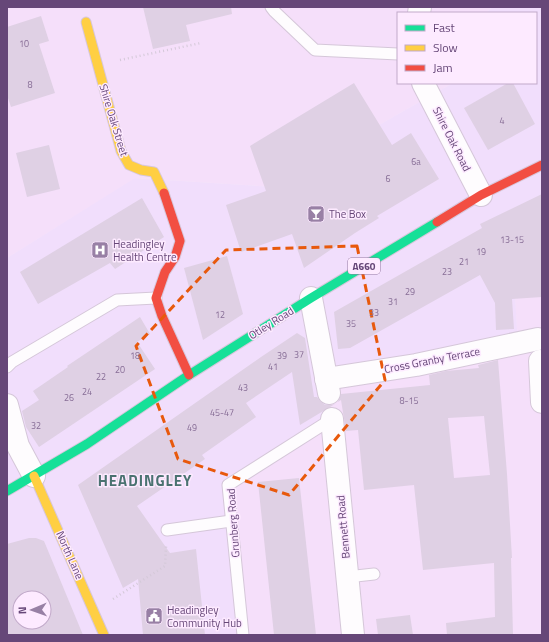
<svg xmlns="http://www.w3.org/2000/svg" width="549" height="642" font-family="'Titillium Web',sans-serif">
<rect width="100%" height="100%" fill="#f6e9f8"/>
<!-- residential -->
<g fill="#f5dffa">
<path d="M7 7H492L486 13H398V83H453L379 125 275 187 136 178 7 258Z"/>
<path d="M542 255V635H243L228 485 326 379 522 342 517 329 515 295Z"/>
</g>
<!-- commercial -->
<path fill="#f1defc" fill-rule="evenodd" d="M492 7H542V255L515 295 517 329 522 342 326 379 332 419 228 485 243 635H7V258L135 178 275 187 379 125 453 83H536V13H486ZM20 598H44V622H20Z"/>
<!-- building -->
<g fill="#dfd0e4" fill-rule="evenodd">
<path d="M143 7H231L232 14 186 25 190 41 153 49Z"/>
<path d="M41 16 49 41 39 44 55 93 11 107 7 95V27Z"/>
<path d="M354 83 392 145 411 133 439 179 377 216 379 218 355 233 304 268 292 234 241 252 226 205 266 191 250 146Z"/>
<path d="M508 83H513L535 124 488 150 464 108Z"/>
<path d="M49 145 60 189 27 197 16 153Z"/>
<path d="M542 194V297L512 299 514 329 496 330 495 303 480 275 350 348 338 349 334 312 482 228 480 224Z"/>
<path d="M142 198 164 237 115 269 110 263 38 304 20 272Z"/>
<path d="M227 256 243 314 203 340 184 268Z"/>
<path d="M140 317 150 334 137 342 155 369 39 447 26 427 22 411 39 400 33 391 68 367 67 366Z"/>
<path d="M297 333 305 338 314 397H317L320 401 325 405H331L335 404 300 425 292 372 246 403 256 417 202 455 205 459 137 506 170 553 196 549 205 635H143L138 579 123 588 78 485 261 357Z"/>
<path d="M498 360 507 474 512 558H511L513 635H447L446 623 495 617 494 563 423 570 414 485 364 490 358 430 346 431 341 400 338 402 341 394 430 385 429 375 446 371 479 368 478 365ZM484 416 490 475 454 478 448 418Z"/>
<path d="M299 478 316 635H274L258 482Z"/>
<path d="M29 538H36L44 541 83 635H7V544ZM20 598H44V622H20Z"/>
<path d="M410 615 413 635H378L376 619Z"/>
</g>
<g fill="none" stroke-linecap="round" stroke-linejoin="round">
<defs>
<g id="lane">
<path d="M271 7 274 11 315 50 398 54"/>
<path d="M7 367 12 362 117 300 156 298"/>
<path d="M167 530 231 521"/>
<path d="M347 577 374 574"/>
<path d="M243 635 228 485 332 419"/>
</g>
<g id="street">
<path d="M419 13 420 7"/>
<path d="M423 83 481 195"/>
<path d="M311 298 329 393"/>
<path d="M540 361 542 402"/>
<path d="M326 379 416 365 538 339"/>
<path d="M7 405 18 446 34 476"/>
<path d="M332 419 353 635"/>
</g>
<path id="fast" d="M7 491 87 444 189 375 311 298 437 222"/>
<g id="slow">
<path d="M86 22 121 151 129 165 141 170 154 172 164 193"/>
<path d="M34 476 104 635"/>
</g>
<g id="jam">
<path d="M164 193 180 241 175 257 165 272 156 298 162 316 189 375"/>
<path d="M437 222 481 195 542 165"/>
</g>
</defs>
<!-- lane casing -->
<use href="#lane" stroke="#d5c7d9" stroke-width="13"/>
<!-- street casing -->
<use href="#street" stroke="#d5c7d9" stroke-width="24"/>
<!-- fast casing -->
<use href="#fast" stroke="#d7c7db" stroke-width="11"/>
<!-- slow casing -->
<use href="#slow" stroke="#d7c7db" stroke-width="11"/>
<!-- jam casing -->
<use href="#jam" stroke="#d7c7db" stroke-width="11"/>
<!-- path -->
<g stroke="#d4c9d8" stroke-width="2.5" stroke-dasharray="1 3" stroke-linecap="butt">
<path d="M120 60 201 43"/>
<path d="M113 599 165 566 166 546"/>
</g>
<!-- lane -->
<use href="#lane" stroke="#fefcfe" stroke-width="11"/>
<!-- street -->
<use href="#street" stroke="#fefcfe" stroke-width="22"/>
<!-- fast -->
<use href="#fast" stroke="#16e098" stroke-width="9"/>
<!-- slow -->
<use href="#slow" stroke="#ffcf43" stroke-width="9"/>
<!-- jam -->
<use href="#jam" stroke="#f24e42" stroke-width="9"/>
</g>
<!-- marked area -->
<path fill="none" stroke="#e8590c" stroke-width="3" stroke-dasharray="8 5" stroke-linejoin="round" d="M357 246 385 380 289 495 178 459 136 346 226 250Z"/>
<!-- icons -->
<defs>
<symbol id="bar-square" viewBox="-11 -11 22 22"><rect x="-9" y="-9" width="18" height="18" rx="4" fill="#9880a5" stroke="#fdeaff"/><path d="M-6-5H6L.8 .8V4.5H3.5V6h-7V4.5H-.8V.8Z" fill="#fff"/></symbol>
<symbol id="hospital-square" viewBox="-11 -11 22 22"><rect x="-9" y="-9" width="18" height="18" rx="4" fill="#9880a5" stroke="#fdeaff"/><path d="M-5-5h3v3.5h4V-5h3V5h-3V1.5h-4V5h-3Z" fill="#fff"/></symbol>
<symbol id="civic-square" viewBox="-11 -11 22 22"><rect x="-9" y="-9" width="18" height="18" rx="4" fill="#9880a5" stroke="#fdeaff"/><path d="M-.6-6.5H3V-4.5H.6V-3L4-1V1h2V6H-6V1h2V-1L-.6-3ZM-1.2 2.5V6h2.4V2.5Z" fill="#fff"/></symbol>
</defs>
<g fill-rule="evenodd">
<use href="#bar-square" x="306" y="204" width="20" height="20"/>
<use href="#hospital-square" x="90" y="240" width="20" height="20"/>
<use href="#civic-square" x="144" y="606" width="20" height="20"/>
</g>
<g text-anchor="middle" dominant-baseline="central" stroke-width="3" stroke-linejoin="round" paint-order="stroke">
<!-- number labels -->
<g font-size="9" fill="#866c95">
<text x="24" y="43">10</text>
<text x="30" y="84">8</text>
<text x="502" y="120">4</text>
<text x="416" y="161">6a</text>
<text x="388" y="178">6</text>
<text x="512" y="239">13-15</text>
<text x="481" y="251">19</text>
<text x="464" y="261">21</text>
<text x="447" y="271">23</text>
<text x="410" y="291">29</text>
<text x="393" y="301">31</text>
<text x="374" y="312">33</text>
<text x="220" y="314">12</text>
<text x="351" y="323">35</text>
<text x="299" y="354">37</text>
<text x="135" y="355">18</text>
<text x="282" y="355">39</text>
<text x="273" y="366">41</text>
<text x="120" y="369">20</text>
<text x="101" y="376">22</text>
<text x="243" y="387">43</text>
<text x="87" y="391">24</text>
<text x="69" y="397">26</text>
<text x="409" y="400">8-15</text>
<text x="222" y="412">45-47</text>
<text x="36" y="425">32</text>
<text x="192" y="427">49</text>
</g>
<!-- shield labels -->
<rect fill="#fdeaff" stroke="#9378a0" stroke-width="1" x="348" y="258" width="32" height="16" rx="3"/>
<g font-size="10" font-weight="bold" fill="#664778">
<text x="364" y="266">A660</text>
</g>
<!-- street labels -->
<g font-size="11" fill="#664778" stroke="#fdeaff">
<text transform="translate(114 120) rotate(73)">Shire Oak Street</text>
<text transform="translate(452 139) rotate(63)">Shire Oak Road</text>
<text transform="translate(271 323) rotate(-32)">Otley Road</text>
<text transform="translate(432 360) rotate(-11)">Cross Granby Terrace</text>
<text transform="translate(233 523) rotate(-94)">Grunberg Road</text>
<text transform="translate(343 527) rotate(-95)">Bennett Road</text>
<text transform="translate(70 555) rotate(66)">North Lane</text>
</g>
<!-- poi labels -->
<g font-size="11" fill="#664778" stroke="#fdeaff" text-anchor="start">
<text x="329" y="214">The Box</text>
<text x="113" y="244">Headingley<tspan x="113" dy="13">Health Centre</tspan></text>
<text x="167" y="610">Headingley<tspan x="167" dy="13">Community Hub</tspan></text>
</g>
<!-- district labels -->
<g font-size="15" font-weight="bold" letter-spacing="1" fill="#4a7270" stroke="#fdeaff">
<text x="145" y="480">HEADINGLEY</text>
</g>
</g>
<!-- border -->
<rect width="549" height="642" fill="none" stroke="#664778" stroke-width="16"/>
<!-- legend -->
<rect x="397" y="12" width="140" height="72" fill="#fdeaff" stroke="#c1a9c9"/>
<rect x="405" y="25" width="20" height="6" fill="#16e098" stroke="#c1a9c9"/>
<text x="433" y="32" font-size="12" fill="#664778">Fast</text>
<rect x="405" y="45" width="20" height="6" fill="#ffcf43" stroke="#c1a9c9"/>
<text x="433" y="52" font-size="12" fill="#664778">Slow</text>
<rect x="405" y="65" width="20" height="6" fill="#f24e42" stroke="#c1a9c9"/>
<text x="433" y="72" font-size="12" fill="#664778">Jam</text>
<!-- north arrow -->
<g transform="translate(32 610) rotate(268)"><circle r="19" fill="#fdeaff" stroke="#c1a9c9"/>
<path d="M0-3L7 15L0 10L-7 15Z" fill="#9880a5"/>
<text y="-6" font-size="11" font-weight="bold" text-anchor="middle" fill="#664778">N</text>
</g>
</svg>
